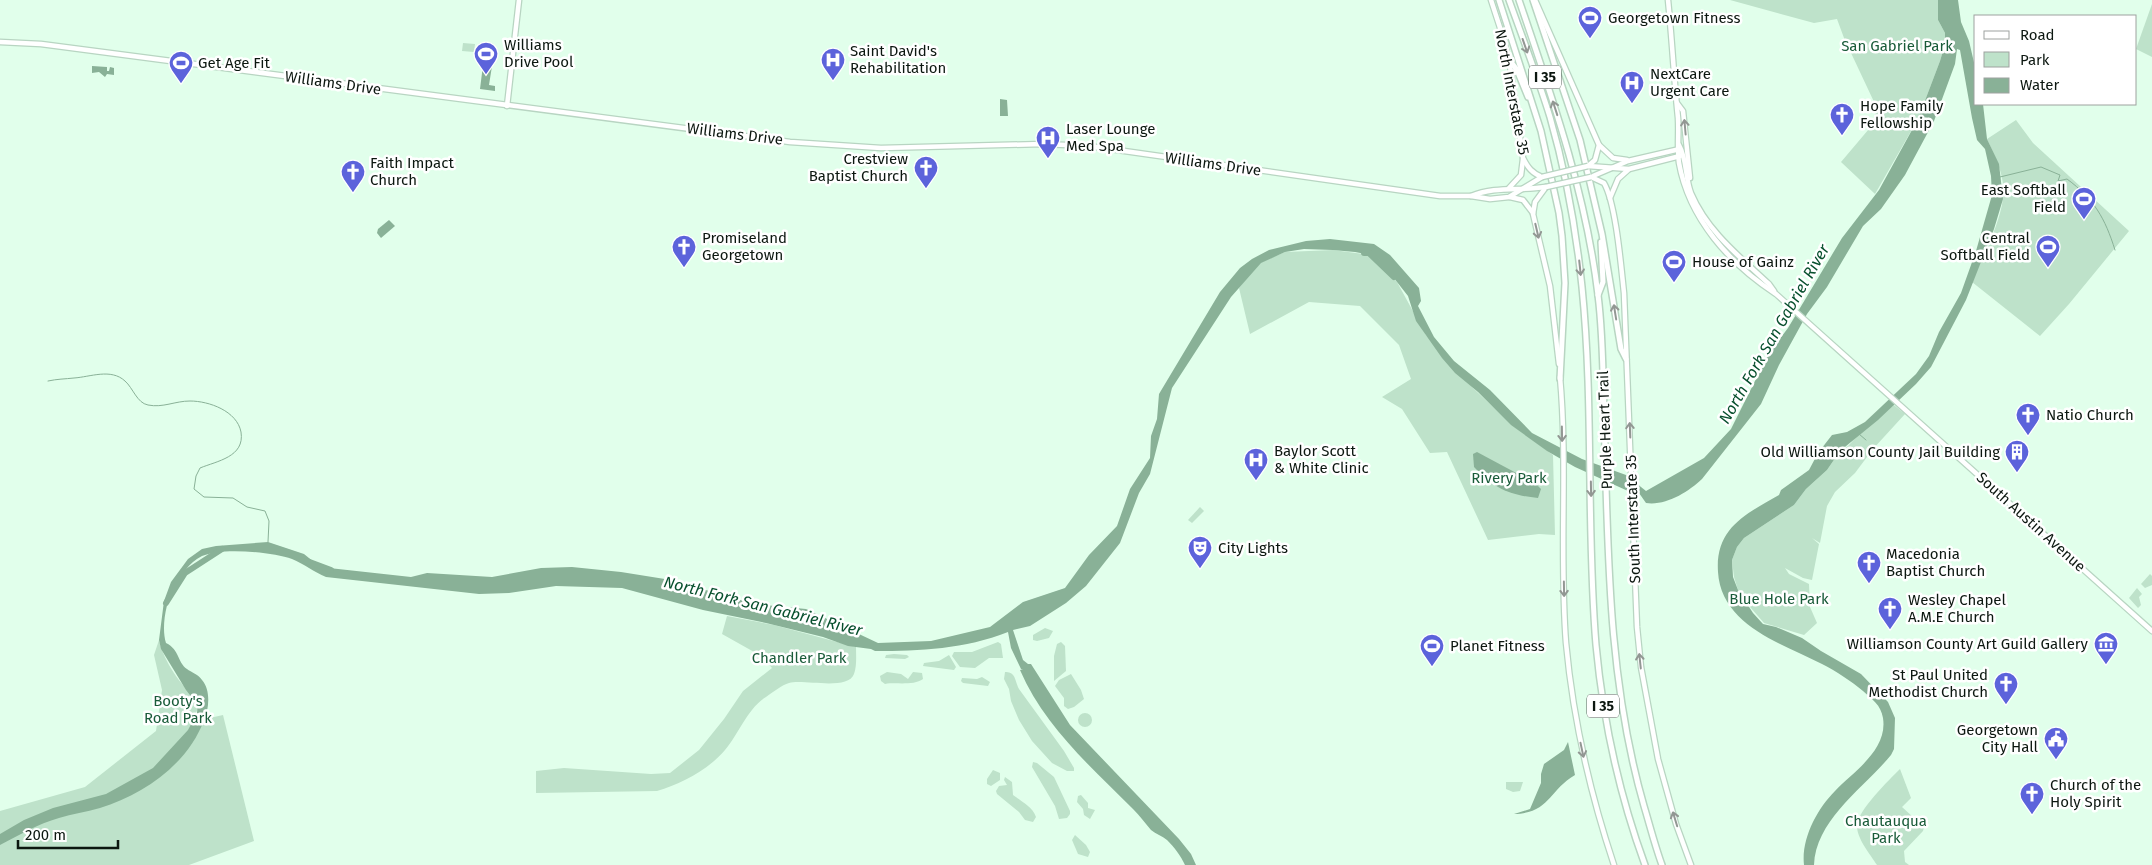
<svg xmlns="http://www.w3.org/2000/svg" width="2152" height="865" font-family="'Fira Sans',sans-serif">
<rect width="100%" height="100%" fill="#e1ffeb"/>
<!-- green -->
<g fill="#bee2ca">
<path d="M1730 0H1938V20L1945 33V44L1940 61 1918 119 1875 194 1841 162 1874 123 1876 111 1875 104 1844 38 1837 19 1814 23Z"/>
<path d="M2152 4V57L2136 49Z"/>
<path d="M463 43 475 44 474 52 462 51Z"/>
<path d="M2016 120 2033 143 2129 231 2069 304 2040 336 1972 282C1982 257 2000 225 2003 198 2006 177 1995 157 1987 139Z"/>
<path d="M1333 250 1371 255 1397 282 1426 335 1473 388 1512 425 1553 455 1555 535 1539 534 1488 540 1447 452 1430 453 1402 409 1382 397 1411 379 1399 345 1360 306 1309 302 1250 334 1239 288 1257 264 1285 252Z"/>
<path d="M1890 402 1905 414 1873 449 1855 473 1835 492 1827 506 1820 543 1812 538 1819 544 1812 580 1803 578 1785 568 1789 574 1809 584 1810 607 1817 623 1804 635 1764 623 1744 600 1738 590 1734 577 1732 560 1737 547 1744 538 1794 505 1806 489 1827 470 1840 451 1848 446Z"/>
<path d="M1200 507 1204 511 1192 523 1188 520Z"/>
<path d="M2150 574 2152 576V585L2145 588 2141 584Z"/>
<path d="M2137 588 2142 594 2139 597 2141 605 2138 608 2129 598Z"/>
<path d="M727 616 774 625 856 647C856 655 857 666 854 674 848 691 804 679 789 683 782 685 773 692 766 697 747 709 739 734 725 750 708 770 681 784 657 791L536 793V771L564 768 651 774 670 773 699 750 724 719 743 691 772 668 763 657 722 634Z"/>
<path d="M1045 628 1053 631 1049 638 1037 641 1033 640V635Z"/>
<path d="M159 640C164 662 181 686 198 700L199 706 192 722 223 715 254 841 189 865H0V811L85 787 156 731 162 690 154 655Z"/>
<path d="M998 642 1001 644 1003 658H989L975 668 960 667 952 656 954 652H972Z"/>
<path d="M1061 642 1065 646 1066 671 1054 681V656L1057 644Z"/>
<path d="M894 654 907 655 909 657 905 659 885 658 886 655Z"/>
<path d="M949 655 956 667 954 670 923 666 924 663 939 661Z"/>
<path d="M887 672 901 674 908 679 913 672 922 673 923 679C914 686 896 682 885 684L881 681 880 676Z"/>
<path d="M1005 672C1016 671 1015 682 1019 689L1064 751 1074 768V771H1067L1052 763 1032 741 1019 720 1011 701 1009 689 1004 679Z"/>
<path d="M1071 674 1081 690 1084 699 1074 707 1068 709 1064 706V698L1055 686 1059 680Z"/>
<path d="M982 677 990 682 988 686 963 683 961 681 962 678 977 679Z"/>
<circle cx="1085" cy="720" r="7"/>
<path d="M1033 762 1037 763 1054 777 1070 811V814L1067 818 1059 819 1055 806 1032 767Z"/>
<path d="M1900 769 1911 798 1902 807 1924 827 1923 831 1904 851 1905 862 1909 865H1877C1870 854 1857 839 1857 826 1857 811 1889 780 1900 769Z"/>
<path d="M993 770 1000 773V780L991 786 987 784V779Z"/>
<path d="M1005 777 1012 782 1013 795C1022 802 1032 806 1036 817L1033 822 1025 820 1019 812 997 794 996 791 999 786 1007 785 1004 780Z"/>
<path d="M1506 782H1523L1520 791 1513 792 1506 789Z"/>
<path d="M1081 795 1088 803V808L1095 810 1090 819 1084 815 1083 809 1077 802 1078 796Z"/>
<path d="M1075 835 1086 845 1090 852 1088 857 1078 854 1072 840Z"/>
</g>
<!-- water -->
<g fill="#89b197">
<path d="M1938 0H1958L1961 22 1969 41 1976 71V104H1983L1987 139 1999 164 2003 199 1994 229 1966 300 1931 367 1916 384 1878 420 1840 451 1827 470 1806 489 1794 505 1744 538 1737 547 1732 560 1733 577 1738 590 1753 613 1763 624 1776 627 1802 638 1821 651 1861 674 1888 702 1895 718 1894 749 1891 755C1864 788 1816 819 1814 865H1804C1801 839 1817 809 1835 791 1854 771 1888 750 1883 718 1881 705 1872 699 1863 691 1851 681 1836 671 1822 664 1782 644 1721 625 1718 572 1715 528 1746 514 1779 495L1781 490 1809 470 1818 453 1832 435 1847 432 1865 422 1916 374 1929 356 1939 332 1961 293 1976 251 1992 195 1991 176 1985 149 1977 140 1972 118 1960 50 1957 49 1955 64 1934 121 1905 175 1881 209 1863 226 1827 287 1807 314 1779 365 1761 404 1702 479C1688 492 1666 506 1646 503L1639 493 1628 491 1575 467 1547 451 1511 425 1478 392 1455 373 1442 358 1416 321 1408 296 1379 259 1371 255 1355 252 1333 250 1304 249 1285 252 1261 263 1231 297 1172 388 1150 474 1139 493 1120 543 1086 586 1066 603 1030 626 1013 630 1023 660 1028 664H1031L1070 725 1179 839 1191 854 1196 865H1185C1181 856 1174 847 1167 840 1162 836 1156 834 1151 830 1145 823 1140 816 1133 809 1092 768 1044 726 1020 670L1023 669H1021L1011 648 1008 632C965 649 920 651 875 651L871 649 848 646 823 637 766 623 703 610 622 588 556 586 509 593 479 594 326 577C314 572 304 564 292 559 271 552 222 547 202 556 189 562 180 577 174 588 166 601 161 628 166 643 180 650 177 662 187 669 191 672 199 675 202 680 211 690 209 709 204 720 188 764 143 795 100 808 86 812 72 814 59 818 38 824 19 835 0 845V834L24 820 53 808 106 794 153 768 188 730 197 713 198 700 193 699 186 690 161 649 159 640 164 601 171 582 188 559 202 549 216 546 268 542 304 554 320 567 411 577 427 573 492 577 541 568 572 567 621 572 671 580 754 604 806 609 878 643 931 641 990 627 1023 602 1065 588 1089 555 1117 526 1130 489 1150 458 1151 436 1157 419 1159 394 1220 292 1240 268 1252 259 1269 250 1306 241 1330 239 1374 244 1390 255 1419 288 1421 301 1418 306 1434 337 1454 361 1490 390 1532 433 1582 459 1626 475 1646 491 1704 458 1731 429 1769 353 1788 328 1842 238 1879 190 1918 119 1940 61 1945 44V33L1938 20Z"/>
<path d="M483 65 492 66 489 85 495 86V91L480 89Z"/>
<path d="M92 66 107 67V71H109L110 67 114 68V75L107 74 105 77 99 72 92 73Z"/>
<path d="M1000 99 1007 100 1008 116H1000Z"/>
<path d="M389 220 395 226 381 238 377 233 378 229Z"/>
<path d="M1477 452 1535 483 1541 489 1538 498C1508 495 1494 488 1474 467L1473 454Z"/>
<path d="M1568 742 1575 775C1548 791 1550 813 1514 814L1530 809 1541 783V774L1544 764 1564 750Z"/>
</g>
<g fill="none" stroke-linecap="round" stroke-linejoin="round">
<!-- stream -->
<g stroke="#89b197" stroke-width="1">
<path d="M2000 177 2041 167 2060 175 2058 181 2067 179C2094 199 2105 218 2115 250"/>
<path d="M48 381C57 379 65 379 74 378 90 377 111 368 125 381 133 388 137 403 148 405 163 408 175 401 190 401 209 401 237 411 241 432 245 457 217 461 200 468L196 476 194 489 204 497 233 498 247 507 265 511 269 521 268 542"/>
<path d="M1859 434 1866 440"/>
</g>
<!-- river -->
<g stroke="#89b197" stroke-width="6">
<path d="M1364 253H1369L1394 277"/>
<path d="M307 561 331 570"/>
<path d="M166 603 185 573 222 549"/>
</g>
<defs>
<g id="major">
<path d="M1491 0 1503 37 1510 66 1523 158C1528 168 1532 173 1542 177"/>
<path d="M1535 0 1599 145 1595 160 1588 166"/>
<path d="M1668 0C1672 39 1674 79 1678 118 1679 133 1677 148 1679 163 1689 219 1730 264 1776 294L2152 631"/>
<path d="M0 42 41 44 790 142 881 148 1043 144 1089 146 1419 193 1440 196H1471L1490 199 1509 197 1542 177"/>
<path d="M1677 103 1683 111 1690 178"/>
<path d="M507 106 519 0"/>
<path d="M1599 145 1613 158 1627 160"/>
<path d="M1679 145C1687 159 1685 178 1691 193 1707 231 1740 257 1769 284L1774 291"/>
<path d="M1588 166 1629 169 1680 156"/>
<path d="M1593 176 1628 161 1680 149"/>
<path d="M1591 177 1604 183C1616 204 1621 266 1624 293L1637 627 1641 667 1658 759 1676 824 1691 865"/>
<path d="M1546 187 1535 202 1533 214 1550 286 1559 364"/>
<path d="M1509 188 1521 175 1523 159"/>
<path d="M1471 196C1495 186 1520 191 1545 187"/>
<path d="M1510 197 1523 200 1533 213"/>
<path d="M1610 198 1618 179 1628 170"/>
<path d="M1560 377C1568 465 1559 554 1566 643 1573 719 1590 793 1614 865"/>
</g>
<g id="highway">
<path d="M1499 0 1541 131 1559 213 1562 236 1565 283 1560 379"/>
<path d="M1509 0C1523 39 1538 78 1550 117 1566 173 1576 229 1582 287 1594 406 1586 526 1596 645 1603 720 1619 794 1645 865"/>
<path d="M1519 0C1552 97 1586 193 1598 295 1603 334 1603 375 1604 414 1608 546 1607 678 1644 806 1650 826 1655 846 1662 865"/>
<path d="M1533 0 1580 140 1602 234 1621 349 1626 359"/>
<path d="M1508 58 1517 70 1528 97"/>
<path d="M1598 295 1603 282 1601 242"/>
</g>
</defs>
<!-- major casing -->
<use href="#major" stroke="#b8d5c2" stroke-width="7"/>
<!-- highway casing -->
<use href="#highway" stroke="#b8d5c2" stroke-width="8"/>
<!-- major -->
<use href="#major" stroke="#fff" stroke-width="4.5"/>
<!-- highway -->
<use href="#highway" stroke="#fff" stroke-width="5"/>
<defs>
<g id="major-bridge">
<path d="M1542 177 1588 166"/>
<path d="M1546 187 1591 177"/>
</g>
</defs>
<!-- major-bridge casing -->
<use href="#major-bridge" stroke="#b8d5c2" stroke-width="7" stroke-linecap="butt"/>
<!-- major-bridge -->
<use href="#major-bridge" stroke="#fff" stroke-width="4.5"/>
</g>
<!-- one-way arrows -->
<defs><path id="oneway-shaft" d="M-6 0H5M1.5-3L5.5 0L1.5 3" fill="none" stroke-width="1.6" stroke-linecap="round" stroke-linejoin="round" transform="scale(1.25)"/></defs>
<g stroke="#929793">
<use href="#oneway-shaft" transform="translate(1525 46) rotate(71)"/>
<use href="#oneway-shaft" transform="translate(1555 108) rotate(-108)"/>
<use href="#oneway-shaft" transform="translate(1685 127) rotate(-95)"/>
<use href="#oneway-shaft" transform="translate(1537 231) rotate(77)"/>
<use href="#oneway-shaft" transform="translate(1580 268) rotate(84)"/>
<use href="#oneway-shaft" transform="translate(1615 312) rotate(-99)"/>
<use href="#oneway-shaft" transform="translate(1630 430) rotate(-92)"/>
<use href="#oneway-shaft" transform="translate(1562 434) rotate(89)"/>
<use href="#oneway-shaft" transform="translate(1591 489) rotate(89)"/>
<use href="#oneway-shaft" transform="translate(1564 589) rotate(89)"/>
<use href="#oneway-shaft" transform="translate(1640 661) rotate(-96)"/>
<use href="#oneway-shaft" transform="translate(1582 750) rotate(78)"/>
<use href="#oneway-shaft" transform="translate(1675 819) rotate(-107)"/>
</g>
<!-- icons -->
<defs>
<symbol id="stadium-pin" viewBox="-11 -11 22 30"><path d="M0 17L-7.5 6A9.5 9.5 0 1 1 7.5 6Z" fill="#5c63db" stroke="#fff"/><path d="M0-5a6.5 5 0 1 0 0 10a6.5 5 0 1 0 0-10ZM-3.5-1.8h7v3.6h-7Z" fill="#fff"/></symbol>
<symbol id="hospital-pin" viewBox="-11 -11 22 30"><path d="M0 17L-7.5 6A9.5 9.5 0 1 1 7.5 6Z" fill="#5c63db" stroke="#fff"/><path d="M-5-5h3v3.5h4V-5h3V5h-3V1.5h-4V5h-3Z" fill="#fff"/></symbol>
<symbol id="church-pin" viewBox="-11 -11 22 30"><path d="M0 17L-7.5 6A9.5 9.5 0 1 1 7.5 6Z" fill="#5c63db" stroke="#fff"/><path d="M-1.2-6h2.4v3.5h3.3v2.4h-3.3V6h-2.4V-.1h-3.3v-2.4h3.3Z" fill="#fff"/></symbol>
<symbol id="building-pin" viewBox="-11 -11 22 30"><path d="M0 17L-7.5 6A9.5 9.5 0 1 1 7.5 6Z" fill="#5c63db" stroke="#fff"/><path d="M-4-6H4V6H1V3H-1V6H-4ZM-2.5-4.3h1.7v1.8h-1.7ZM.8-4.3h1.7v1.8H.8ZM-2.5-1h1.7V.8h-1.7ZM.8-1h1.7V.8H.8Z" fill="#fff"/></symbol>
<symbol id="theatre-pin" viewBox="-11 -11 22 30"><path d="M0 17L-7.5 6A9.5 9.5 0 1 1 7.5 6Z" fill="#5c63db" stroke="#fff"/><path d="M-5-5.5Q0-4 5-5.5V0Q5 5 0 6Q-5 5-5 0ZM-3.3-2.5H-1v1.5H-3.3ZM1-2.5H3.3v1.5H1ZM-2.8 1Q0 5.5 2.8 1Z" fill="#fff"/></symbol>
<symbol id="museum-pin" viewBox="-11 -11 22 30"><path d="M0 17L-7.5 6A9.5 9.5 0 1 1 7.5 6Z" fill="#5c63db" stroke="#fff"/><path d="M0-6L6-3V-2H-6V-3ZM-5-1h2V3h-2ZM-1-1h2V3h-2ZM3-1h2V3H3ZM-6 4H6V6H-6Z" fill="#fff"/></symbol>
<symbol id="civic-pin" viewBox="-11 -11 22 30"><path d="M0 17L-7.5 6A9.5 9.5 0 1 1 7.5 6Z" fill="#5c63db" stroke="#fff"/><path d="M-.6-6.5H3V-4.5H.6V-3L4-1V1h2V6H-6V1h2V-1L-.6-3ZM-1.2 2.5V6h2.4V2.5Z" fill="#fff"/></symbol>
</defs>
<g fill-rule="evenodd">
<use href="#stadium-pin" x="1576" y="4" width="28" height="38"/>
<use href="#stadium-pin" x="472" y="40" width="28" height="38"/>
<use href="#hospital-pin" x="819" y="46" width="28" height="38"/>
<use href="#stadium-pin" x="167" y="49" width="28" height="38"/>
<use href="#hospital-pin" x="1618" y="69" width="28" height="38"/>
<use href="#church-pin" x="1828" y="101" width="28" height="38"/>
<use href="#hospital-pin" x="1034" y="124" width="28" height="38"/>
<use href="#church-pin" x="912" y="154" width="28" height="38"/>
<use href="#church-pin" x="339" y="158" width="28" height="38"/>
<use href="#stadium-pin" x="2070" y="185" width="28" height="38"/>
<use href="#church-pin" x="670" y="233" width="28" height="38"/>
<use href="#stadium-pin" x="2034" y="233" width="28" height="38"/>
<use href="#stadium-pin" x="1660" y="248" width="28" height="38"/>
<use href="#church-pin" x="2014" y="401" width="28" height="38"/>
<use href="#building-pin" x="2003" y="438" width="28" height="38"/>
<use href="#hospital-pin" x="1242" y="446" width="28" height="38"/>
<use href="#theatre-pin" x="1186" y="534" width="28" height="38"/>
<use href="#church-pin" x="1855" y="549" width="28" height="38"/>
<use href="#church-pin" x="1876" y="595" width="28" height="38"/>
<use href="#museum-pin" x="2092" y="630" width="28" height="38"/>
<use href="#stadium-pin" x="1418" y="632" width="28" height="38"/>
<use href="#church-pin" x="1992" y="670" width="28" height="38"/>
<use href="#civic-pin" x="2042" y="725" width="28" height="38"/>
<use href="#church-pin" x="2018" y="780" width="28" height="38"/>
</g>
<g text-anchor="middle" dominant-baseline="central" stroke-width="5" stroke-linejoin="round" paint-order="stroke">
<!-- shield labels -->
<g fill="#fff" stroke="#555d58" stroke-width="1">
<rect x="1529" y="65.5" width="32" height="23" rx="4"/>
<rect x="1587" y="694.5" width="32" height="23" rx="4"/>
</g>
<g font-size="14" font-weight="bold" fill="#0c1710">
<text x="1545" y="77">I 35</text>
<text x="1603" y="706">I 35</text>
</g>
<!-- poi labels -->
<g font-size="15" fill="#0c1710" stroke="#fff" text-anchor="start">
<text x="1608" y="18">Georgetown Fitness</text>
<text x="504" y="45">Williams<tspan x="504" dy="17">Drive Pool</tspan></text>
<text x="850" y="51">Saint David's<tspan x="850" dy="17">Rehabilitation</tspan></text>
<text x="198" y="63">Get Age Fit</text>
<text x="1650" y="74">NextCare<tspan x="1650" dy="17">Urgent Care</tspan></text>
<text x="1860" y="106">Hope Family<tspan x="1860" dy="17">Fellowship</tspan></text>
<text x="1066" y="129">Laser Lounge<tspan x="1066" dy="17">Med Spa</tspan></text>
<text x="908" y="159" text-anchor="end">Crestview<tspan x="908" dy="17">Baptist Church</tspan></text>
<text x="370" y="163">Faith Impact<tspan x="370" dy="17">Church</tspan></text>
<text x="2066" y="190" text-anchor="end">East Softball<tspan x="2066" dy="17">Field</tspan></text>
<text x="702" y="238">Promiseland<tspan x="702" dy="17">Georgetown</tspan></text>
<text x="2030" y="238" text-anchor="end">Central<tspan x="2030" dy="17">Softball Field</tspan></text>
<text x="1692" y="262">House of Gainz</text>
<text x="2046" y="415">Natio Church</text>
<text x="1274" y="451">Baylor Scott<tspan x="1274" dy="17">&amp; White Clinic</tspan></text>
<text x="2000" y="452" text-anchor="end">Old Williamson County Jail Building</text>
<text x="1218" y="548">City Lights</text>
<text x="1886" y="554">Macedonia<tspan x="1886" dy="17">Baptist Church</tspan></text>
<text x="1908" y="600">Wesley Chapel<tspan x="1908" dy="17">A.M.E Church</tspan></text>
<text x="2088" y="644" text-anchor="end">Williamson County Art Guild Gallery</text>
<text x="1450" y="646">Planet Fitness</text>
<text x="1988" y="675" text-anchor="end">St Paul United<tspan x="1988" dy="17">Methodist Church</tspan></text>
<text x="2038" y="730" text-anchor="end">Georgetown<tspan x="2038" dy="17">City Hall</tspan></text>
<text x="2050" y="785">Church of the<tspan x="2050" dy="17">Holy Spirit</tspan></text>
</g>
<!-- park labels -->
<g font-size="15" fill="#195b39" stroke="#fff">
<text x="1897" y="46">San Gabriel Park</text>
<text x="1509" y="478">Rivery Park</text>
<text x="1779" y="599">Blue Hole Park</text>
<text x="799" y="658">Chandler Park</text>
<text x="178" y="701">Booty's<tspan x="178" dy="17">Road Park</tspan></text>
<text x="1886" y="821">Chautauqua<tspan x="1886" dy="17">Park</tspan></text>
</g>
<!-- street labels -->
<g font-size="15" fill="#0c1710" stroke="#fff">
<text transform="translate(333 83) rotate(8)">Williams Drive</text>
<text transform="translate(1512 92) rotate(79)">North Interstate 35</text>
<text transform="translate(735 134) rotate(7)">Williams Drive</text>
<text transform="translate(1213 164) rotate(8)">Williams Drive</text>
<text transform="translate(1605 430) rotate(-92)">Purple Heart Trail</text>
<text transform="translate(1633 519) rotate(-92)">South Interstate 35</text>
<text transform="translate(2031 522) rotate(42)">South Austin Avenue</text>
</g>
<!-- water labels -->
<g font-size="16" font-style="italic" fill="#08502e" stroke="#fff">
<text transform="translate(1774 334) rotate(-60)">North Fork San Gabriel River</text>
<text transform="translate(763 606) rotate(14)">North Fork San Gabriel River</text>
</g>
</g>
<!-- legend -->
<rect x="1974" y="15" width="162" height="90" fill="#ffffff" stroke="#9ea29f"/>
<rect x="1984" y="31" width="25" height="8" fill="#ffffff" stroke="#9ea29f"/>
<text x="2020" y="40" font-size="15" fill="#0c1710">Road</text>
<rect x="1984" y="52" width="25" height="15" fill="#bee2ca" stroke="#9ea29f"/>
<text x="2020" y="65" font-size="15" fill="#0c1710">Park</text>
<rect x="1984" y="78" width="25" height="15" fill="#89b197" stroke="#9ea29f"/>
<text x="2020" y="90" font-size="15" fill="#0c1710">Water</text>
<!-- scale -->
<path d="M18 840v8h100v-8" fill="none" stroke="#0c1710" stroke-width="2.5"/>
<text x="25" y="840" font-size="15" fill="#0c1710" stroke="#ffffff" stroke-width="4" paint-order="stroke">200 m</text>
</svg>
